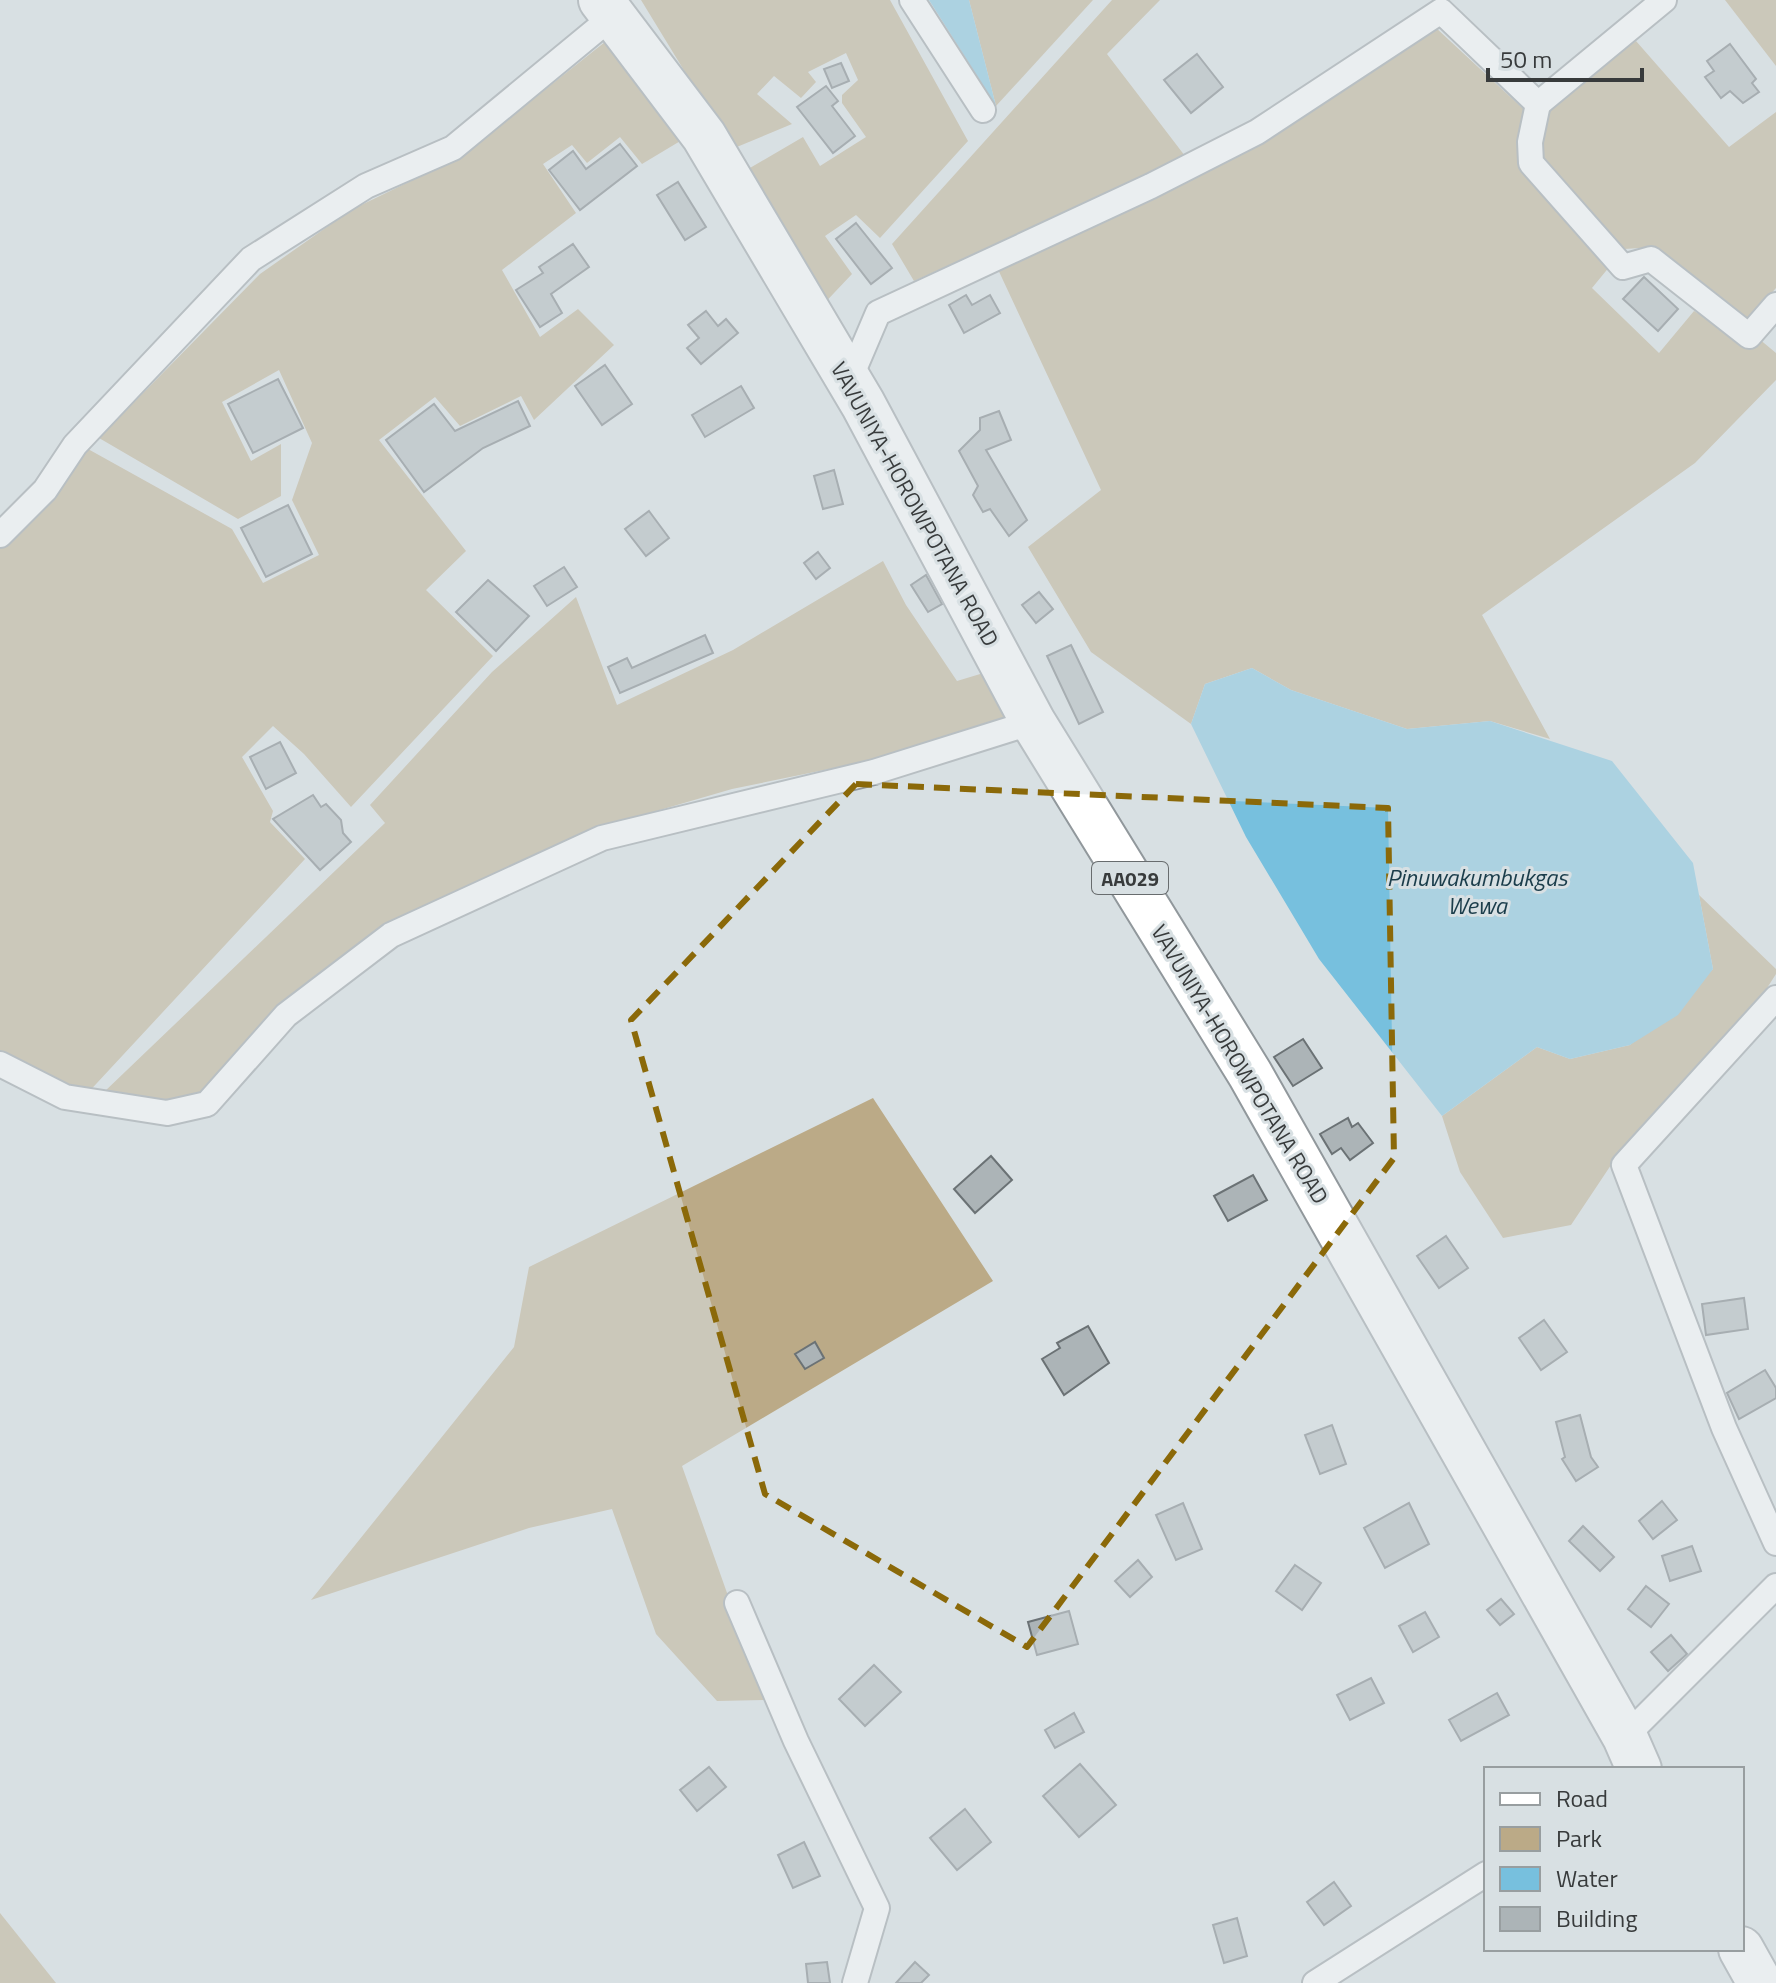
<svg xmlns="http://www.w3.org/2000/svg" width="1776" height="1983" font-family="'Titillium Web',sans-serif">
<rect width="100%" height="100%" fill="#d8e0e3"/>
<!-- green -->
<g fill="#bbaa87">
<path d="M641 0H890L968 141 880 238 856 215 825 236 852 274 817 311 743 172 803 137 820 166 866 137 842 103V95L858 80 846 53 808 72 816 82 801 98 774 76 757 94 792 124 732 149Z"/>
<path d="M969 0H1093L996 106Z"/>
<path d="M1112 0H1160L1107 54 1185 156 1259 117 1421 14 1532 117 1636 41 1729 147 1776 112V288L1745 323 1657 247 1624 249 1592 288 1659 353 1694 311 1751 344 1758 338 1776 353V380L1695 463 1482 615 1550 739 1490 721 1407 729 1291 690 1252 668 1205 684 1191 724 1091 652 1028 547 1101 490 988 248 914 281 892 244Z"/>
<path d="M1725 0H1776V66Z"/>
<path d="M615 34 687 137 642 164 620 137 587 163 572 145 543 164 576 213 502 270 540 337 578 309 614 345 534 420 521 396 460 426 435 397 379 440 466 551 426 590 493 656 351 807 304 754 273 726 242 757 273 811 270 822 305 859 84 1097 0 1058V547L50 496 88 449 232 529 263 583 319 555 292 500 312 443 279 370 222 402 251 461 281 444V496L238 519 99 438 260 274 351 210 460 157Z"/>
<path d="M883 561 906 605 957 681 1000 668 1023 719 873 760 732 789 598 828 387 928 198 1099 156 1103 103 1093 385 823 370 805 492 672 576 597 617 705 733 650Z"/>
<path d="M1699 895 1776 969V974L1751 1013 1615 1159 1571 1225 1503 1238 1460 1172 1442 1116 1537 1047 1570 1059 1630 1045 1713 969Z"/>
<path d="M873 1098 993 1281 682 1466 765 1700 717 1701 656 1634 612 1509 529 1528 311 1600 514 1347 529 1267Z"/>
<path d="M0 1913 56 1983H0Z"/>
</g>
<!-- water -->
<g fill="#77c0de">
<path d="M929 0H969L996 106Z"/>
<path d="M1252 668 1291 690 1407 729 1490 721 1612 761 1693 863 1713 969 1678 1015 1630 1045 1570 1059 1537 1047 1442 1116 1319 959 1246 837 1191 724 1205 684Z"/>
</g>
<!-- building -->
<g fill="#acb4b7" stroke="#6b7275" stroke-width="2">
<path d="M1730 44 1756 79 1752 83 1759 92 1743 103 1730 91 1721 98 1705 77 1714 71 1707 61Z"/>
<path d="M1197 54 1223 87 1191 113 1164 80Z"/>
<path d="M841 63 849 81 832 88 824 69Z"/>
<path d="M826 86 838 101 832 106 855 136 833 153 797 107Z"/>
<path d="M620 144 637 166 580 210 549 170 573 151 586 169Z"/>
<path d="M678 182 706 227 685 240 657 195Z"/>
<path d="M856 223 892 268 871 284 836 239Z"/>
<path d="M573 244 589 267 551 294 562 313 540 327 516 290 543 273 539 267Z"/>
<path d="M1644 277 1678 309 1658 331 1623 299Z"/>
<path d="M966 295 972 305 990 295 1000 313 964 333 949 305Z"/>
<path d="M706 311 718 326 726 319 738 333 701 364 687 348 699 338 688 325Z"/>
<path d="M605 365 632 404 602 425 575 386Z"/>
<path d="M278 379 303 428 253 453 228 404Z"/>
<path d="M741 386 754 408 705 437 692 415Z"/>
<path d="M518 401 530 426 483 448 424 492 386 440 434 404 455 431Z"/>
<path d="M999 411 1011 440 986 450 1027 520 1009 536 990 509 983 512 973 495 978 486 959 451 980 430V418Z"/>
<path d="M834 470 843 504 823 509 814 476Z"/>
<path d="M288 505 312 554 266 577 241 528Z"/>
<path d="M649 511 669 538 646 556 625 529Z"/>
<path d="M818 552 830 568 816 579 804 563Z"/>
<path d="M564 567 577 587 547 606 534 586Z"/>
<path d="M926 575 942 604 928 612 911 585Z"/>
<path d="M488 580 529 616 496 651 456 612Z"/>
<path d="M1039 592 1053 609 1036 623 1022 605Z"/>
<path d="M705 635 713 653 620 693 608 667 627 658 632 668Z"/>
<path d="M1071 645 1103 712 1079 724 1047 656Z"/>
<path d="M280 742 296 773 266 789 250 757Z"/>
<path d="M313 795 321 807 326 804 341 820 343 833 351 842 320 870 273 819Z"/>
<path d="M1303 1039 1322 1068 1293 1086 1274 1057Z"/>
<path d="M1348 1118 1352 1127 1358 1123 1373 1143 1350 1160 1341 1148 1332 1154 1320 1134Z"/>
<path d="M991 1156 1012 1180 975 1213 954 1189Z"/>
<path d="M1253 1175 1267 1200 1228 1221 1214 1196Z"/>
<path d="M1446 1236 1468 1268 1439 1288 1417 1256Z"/>
<path d="M1744 1298 1748 1329 1706 1335 1702 1304Z"/>
<path d="M1544 1320 1567 1352 1541 1370 1519 1338Z"/>
<path d="M1088 1326 1109 1363 1064 1395 1042 1359 1060 1348 1057 1343Z"/>
<path d="M815 1342 824 1358 805 1369 795 1354Z"/>
<path d="M1765 1370 1776 1388V1398L1739 1419 1727 1393Z"/>
<path d="M1580 1415 1591 1457 1598 1467 1576 1481 1562 1459 1565 1457 1556 1422Z"/>
<path d="M1332 1425 1346 1464 1320 1474 1305 1435Z"/>
<path d="M1662 1501 1677 1520 1653 1539 1639 1521Z"/>
<path d="M1183 1503 1202 1549 1176 1560 1156 1515Z"/>
<path d="M1409 1503 1429 1544 1385 1568 1364 1528Z"/>
<path d="M1583 1526 1614 1557 1600 1571 1569 1541Z"/>
<path d="M1692 1546 1701 1571 1670 1581 1662 1556Z"/>
<path d="M1138 1560 1152 1577 1130 1597 1115 1581Z"/>
<path d="M1295 1565 1321 1583 1302 1610 1276 1591Z"/>
<path d="M1646 1586 1669 1604 1651 1627 1628 1609Z"/>
<path d="M1501 1599 1514 1614 1500 1625 1487 1610Z"/>
<path d="M1069 1611 1078 1644 1037 1655 1028 1622Z"/>
<path d="M1425 1612 1439 1637 1413 1652 1399 1626Z"/>
<path d="M1671 1635 1687 1654 1668 1671 1651 1652Z"/>
<path d="M874 1665 901 1692 865 1726 839 1699Z"/>
<path d="M1371 1678 1384 1703 1350 1720 1337 1695Z"/>
<path d="M1497 1693 1509 1715 1461 1741 1449 1720Z"/>
<path d="M1074 1713 1084 1732 1055 1748 1045 1730Z"/>
<path d="M1080 1764 1116 1805 1079 1837 1043 1796Z"/>
<path d="M709 1767 726 1787 697 1811 680 1790Z"/>
<path d="M965 1809 991 1842 957 1870 930 1838Z"/>
<path d="M804 1842 820 1876 793 1888 778 1855Z"/>
<path d="M1334 1882 1351 1906 1324 1925 1307 1902Z"/>
<path d="M1237 1918 1247 1956 1224 1963 1213 1925Z"/>
<path d="M827 1962 830 1983H808L806 1964Z"/>
<path d="M915 1962 929 1975 921 1983H896Z"/>
</g>
<g fill="none" stroke-linecap="round" stroke-linejoin="round">
<defs>
<g id="street">
<path d="M912 0 983 110"/>
<path d="M1538 104 1530 142 1531 163 1623 267 1651 259 1749 336 1776 305"/>
<path d="M849 381 878 313 1151 186 1257 132 1441 11 1538 104 1664 0"/>
<path d="M0 535 45 490 75 445 251 259 366 186 453 148 613 16"/>
<path d="M1776 998 1624 1165 1724 1428 1776 1543"/>
<path d="M0 1064 65 1097 167 1113 207 1104 286 1015 391 935 602 838 874 772 1033 722"/>
<path d="M737 1603 796 1741 877 1908 855 1983"/>
<path d="M1625 1737 1776 1586"/>
<path d="M1315 1983 1486 1874"/>
</g>
<g id="highway">
<path d="M601 0 704 136 863 404 1033 722 1250 1074 1625 1737 1639 1769"/>
<path d="M1741 1949 1760 1983"/>
</g>
</defs>
<!-- street casing -->
<use href="#street" stroke="#91989c" stroke-width="28"/>
<!-- highway casing -->
<use href="#highway" stroke="#91989c" stroke-width="48"/>
<!-- street -->
<use href="#street" stroke="#fff" stroke-width="24"/>
<!-- highway -->
<use href="#highway" stroke="#fff" stroke-width="44"/>
</g>
<!-- marked area -->
<path d="M0 0H1776V1983H0ZM856 784 1388 808 1394 1158 1027 1647 765 1494 631 1020Z" fill="#d8e0e3" fill-opacity=".55" fill-rule="evenodd"/>
<path fill="none" stroke="#8b6909" stroke-width="6" stroke-dasharray="16 10" stroke-linejoin="round" d="M856 784 1388 808 1394 1158 1027 1647 765 1494 631 1020Z"/>
<g text-anchor="middle" dominant-baseline="central" stroke-width="6" stroke-linejoin="round" paint-order="stroke">
<!-- shield labels -->
<rect fill="#d8e0e3" stroke="#686c6e" stroke-width="2" x="1092" y="862" width="76" height="32" rx="6"/>
<g font-size="20" font-weight="bold" fill="#383b3c">
<text x="1130" y="878">AA029</text>
</g>
<!-- street labels -->
<g font-size="22" fill="#383b3c" stroke="#d8e0e3">
<text transform="translate(915 504) rotate(61)">VAVUNIYA-HOROWPOTANA ROAD</text>
<text transform="translate(1240 1064) rotate(59)">VAVUNIYA-HOROWPOTANA ROAD</text>
</g>
<!-- water labels -->
<g font-size="24" font-style="italic" fill="#1b3d4b" stroke="#d8e0e3">
<text x="1477" y="877">Pinuwakumbukgas<tspan x="1477" dy="28">Wewa</tspan></text>
</g>
</g>
<!-- legend -->
<rect x="1484" y="1767" width="260" height="184" fill="#d8e0e3" stroke="#989ea0" stroke-width="2"/>
<rect x="1500" y="1793" width="40" height="12" fill="#ffffff" stroke="#989ea0" stroke-width="2"/>
<text x="1556" y="1807" font-size="24" fill="#383b3c">Road</text>
<rect x="1500" y="1827" width="40" height="24" fill="#bbaa87" stroke="#989ea0" stroke-width="2"/>
<text x="1556" y="1847" font-size="24" fill="#383b3c">Park</text>
<rect x="1500" y="1867" width="40" height="24" fill="#77c0de" stroke="#989ea0" stroke-width="2"/>
<text x="1556" y="1887" font-size="24" fill="#383b3c">Water</text>
<rect x="1500" y="1907" width="40" height="24" fill="#acb4b7" stroke="#989ea0" stroke-width="2"/>
<text x="1556" y="1927" font-size="24" fill="#383b3c">Building</text>
<!-- scale -->
<path d="M1488 68v12h154v-12" fill="none" stroke="#383b3c" stroke-width="4"/>
<text x="1500" y="68" font-size="24" fill="#383b3c" stroke="#d8e0e3" stroke-width="6" paint-order="stroke">50 m</text>
</svg>
